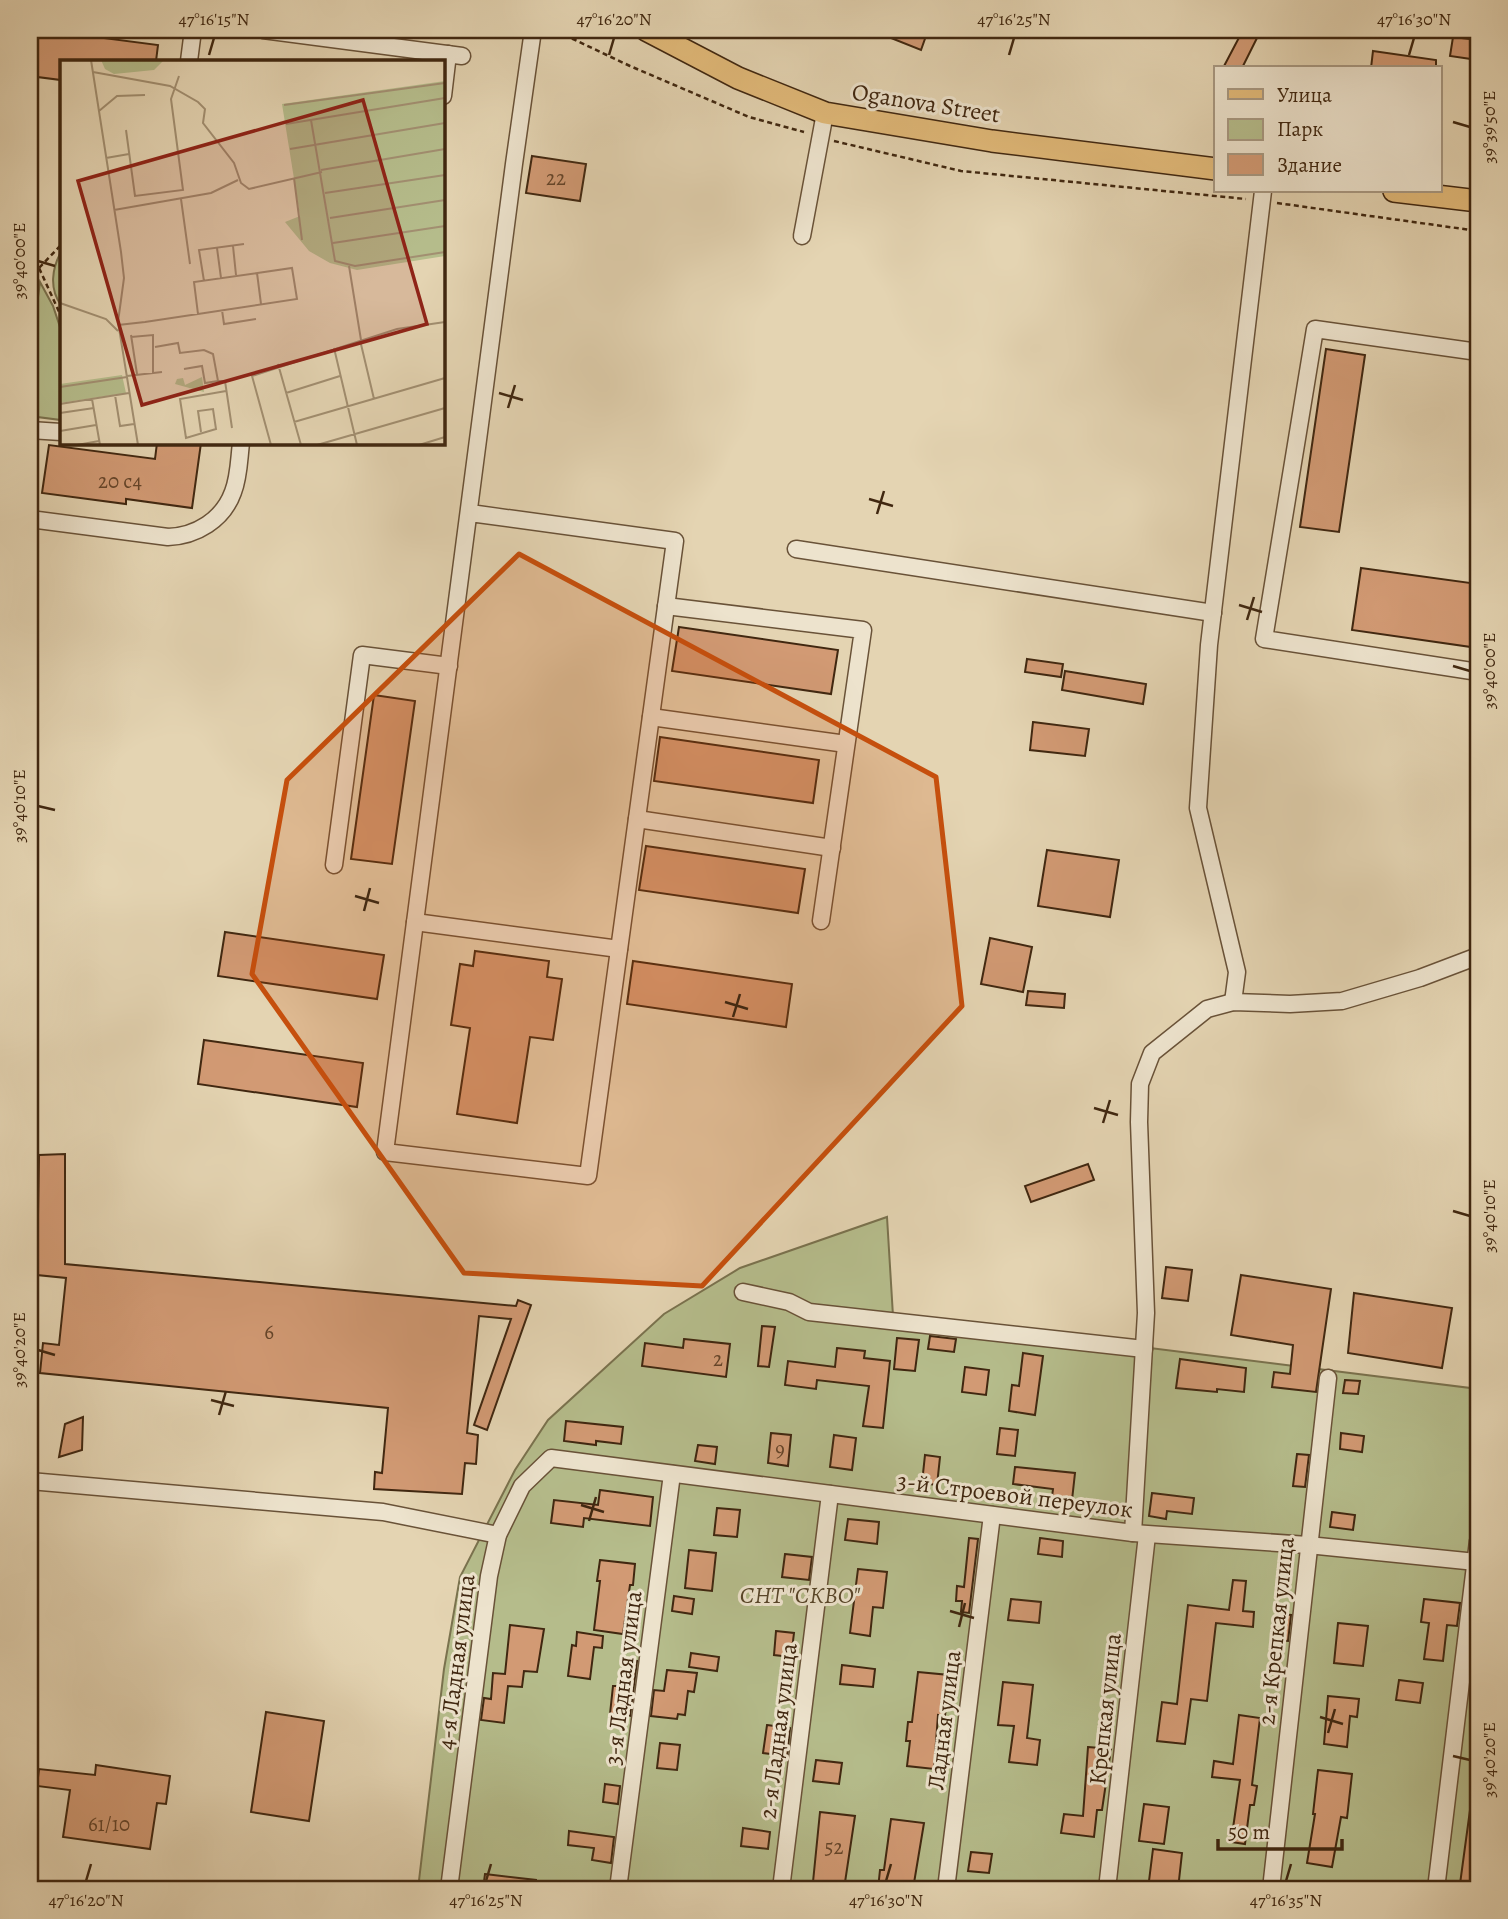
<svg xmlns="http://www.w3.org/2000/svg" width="1508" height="1919" font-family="Alegreya,serif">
<rect width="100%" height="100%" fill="#e4d4b2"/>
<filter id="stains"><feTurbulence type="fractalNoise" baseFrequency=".00286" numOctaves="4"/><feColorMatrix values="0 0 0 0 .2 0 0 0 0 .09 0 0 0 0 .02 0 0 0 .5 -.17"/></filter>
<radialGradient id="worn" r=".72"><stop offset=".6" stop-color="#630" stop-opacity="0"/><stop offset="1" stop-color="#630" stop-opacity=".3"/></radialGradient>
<!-- green -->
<g fill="#b5bc8b" stroke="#7a724e" stroke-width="2">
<path d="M61 252V305C49 289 52 268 61 252Z"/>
<path d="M40 282 53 306 61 330V420L30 416V357Z"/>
<path d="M887 1217 893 1316 1478 1389V1889H418L444 1669 460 1577 515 1470 548 1420 664 1314 740 1268Z"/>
</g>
<!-- building -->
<g fill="#d29a74" stroke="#402710" stroke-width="2">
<path d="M30 30H81L80 35 158 45 156 61H61V80L30 76Z"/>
<path d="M871 30H919L927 33 921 50Z"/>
<path d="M1243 30H1261L1242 68H1223Z"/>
<path d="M1453 37 1478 40V60L1450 56Z"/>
<path d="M1373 51 1436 60V68H1371Z"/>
<path d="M532 156 586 164 580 201 526 193Z"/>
<path d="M1326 349 1365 355 1339 532 1300 527Z"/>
<path d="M157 443H201L192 508 126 499V504L42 493 49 445 155 459Z"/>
<path d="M1361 568 1478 584V648L1352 630Z"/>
<path d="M679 627 838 650 831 694 672 671Z"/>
<path d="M1027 659 1063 664 1061 677 1025 672Z"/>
<path d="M1065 671 1146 684 1143 704 1062 690Z"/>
<path d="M374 695 415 701 392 864 351 859Z"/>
<path d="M1033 722 1089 729 1085 756 1030 750Z"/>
<path d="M660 737 819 760 813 803 654 781Z"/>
<path d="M646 846 805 869 798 913 639 890Z"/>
<path d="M1047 850 1119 860 1110 917 1038 906Z"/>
<path d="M225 932 384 955 377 999 218 976Z"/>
<path d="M990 938 1032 947 1023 992 981 984Z"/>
<path d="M475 951 549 961 547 977 562 979 553 1040 530 1037 517 1123 457 1114 470 1028 451 1025 460 964 473 966Z"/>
<path d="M633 961 792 984 786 1027 627 1004Z"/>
<path d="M1028 991 1065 994 1064 1008 1026 1005Z"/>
<path d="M204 1040 363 1063 357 1107 198 1084Z"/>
<path d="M65 1154V1264L516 1306 518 1300 531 1305 487 1430 474 1425 511 1319 479 1316 467 1433 478 1435 476 1464 465 1463 462 1494 374 1489 375 1472 382 1473 388 1408 40 1373 43 1343 59 1345 66 1278 37 1275 39 1155Z"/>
<path d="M1088 1164 1094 1180 1031 1202 1025 1186Z"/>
<path d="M1166 1267 1192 1270 1188 1301 1162 1298Z"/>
<path d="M1241 1275 1331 1289 1316 1392 1272 1387 1274 1372 1290 1374 1293 1345 1231 1335Z"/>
<path d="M1354 1293 1452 1308 1442 1368 1348 1353Z"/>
<path d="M762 1326 775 1327 769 1367 758 1366Z"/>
<path d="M930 1336 956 1339 954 1352 928 1349Z"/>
<path d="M897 1338 919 1340 915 1371 894 1369Z"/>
<path d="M684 1339 730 1344 726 1377 642 1366 645 1343 683 1348Z"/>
<path d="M837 1348 865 1351 864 1358 890 1361 883 1428 863 1426 869 1386 817 1380 816 1389 785 1385 788 1361 835 1367Z"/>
<path d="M1023 1353 1043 1356 1035 1415 1009 1411 1012 1385 1019 1386Z"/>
<path d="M1180 1359 1246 1368 1244 1392 1217 1389V1392L1176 1388Z"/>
<path d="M965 1367 989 1370 986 1395 962 1392Z"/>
<path d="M1345 1380 1360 1381 1358 1394 1343 1393Z"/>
<path d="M83 1417 82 1450 59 1457 65 1424Z"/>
<path d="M566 1421 623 1427 621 1444 596 1441V1445L564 1441Z"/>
<path d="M1000 1428 1018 1430 1015 1456 997 1454Z"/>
<path d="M771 1433 791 1435 788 1466 768 1463Z"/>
<path d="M1341 1433 1364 1436 1362 1452 1340 1449Z"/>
<path d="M834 1435 856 1438 852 1470 830 1467Z"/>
<path d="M698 1445 717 1447 715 1464 695 1461Z"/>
<path d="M1297 1454 1309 1455 1305 1487 1293 1486Z"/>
<path d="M925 1455 940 1457 937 1485 922 1483Z"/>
<path d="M1015 1467 1075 1473 1072 1500 1052 1497 1053 1489 1013 1484Z"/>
<path d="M600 1490 653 1497 650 1526 584 1518 583 1527 551 1523 554 1500 598 1505Z"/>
<path d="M1152 1493 1194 1498 1192 1514 1167 1511 1166 1519 1149 1516Z"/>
<path d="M717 1508 740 1510 737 1537 714 1535Z"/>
<path d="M1332 1512 1355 1515 1353 1530 1330 1527Z"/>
<path d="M848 1519 879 1522 877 1544 845 1540Z"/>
<path d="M969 1538 978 1539 969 1613 961 1612 962 1601H956L957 1586 964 1587Z"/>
<path d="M1040 1538 1063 1541 1062 1557 1038 1554Z"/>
<path d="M689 1550 716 1553 712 1591 685 1588Z"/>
<path d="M785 1554 812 1557 809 1580 782 1577Z"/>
<path d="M600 1560 635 1564 633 1585H630L623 1634 594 1630 600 1581H597Z"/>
<path d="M858 1569 887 1572 883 1608 873 1607 870 1636 850 1633Z"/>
<path d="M1233 1580 1246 1581 1243 1611 1254 1612 1253 1627 1216 1623 1207 1701 1191 1699 1185 1744 1157 1741 1162 1702 1177 1704 1188 1605 1229 1610Z"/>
<path d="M674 1596 694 1599 692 1614 672 1611Z"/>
<path d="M1011 1599 1041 1602 1039 1623 1008 1620Z"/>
<path d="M1424 1599 1460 1603 1457 1626 1447 1625 1443 1661 1424 1659 1429 1623 1421 1622Z"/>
<path d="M1281 1614 1291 1615 1288 1641 1278 1640Z"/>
<path d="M1338 1623 1368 1626 1363 1666 1334 1663Z"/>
<path d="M510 1625 544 1629 537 1672 524 1671 522 1687 508 1686 504 1723 481 1720 484 1698 491 1699 493 1673 505 1674Z"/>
<path d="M776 1631 794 1633 791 1657 774 1655Z"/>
<path d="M577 1632 603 1636 602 1648 594 1647 590 1679 568 1676 572 1645 576 1646Z"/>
<path d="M691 1653 719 1657 717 1671 689 1667Z"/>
<path d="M623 1660 637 1661 630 1716 610 1714 613 1686H620Z"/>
<path d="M842 1665 875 1669 873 1687 840 1684Z"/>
<path d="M667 1670 697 1673 694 1692 688 1691 685 1715 678 1714 677 1719 651 1716 654 1690 664 1691Z"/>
<path d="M918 1672 949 1675 948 1685H955L952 1707 946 1706 945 1716 938 1715 934 1769 907 1766 910 1741H906L908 1722H912Z"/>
<path d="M1399 1680 1423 1683 1420 1703 1396 1700Z"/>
<path d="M1003 1682 1033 1685 1027 1738 1040 1740 1037 1765 1009 1762 1014 1726 998 1725Z"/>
<path d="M1328 1696 1359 1699 1357 1717 1350 1716 1347 1747 1324 1744Z"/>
<path d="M266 1712 324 1721 309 1821 251 1812Z"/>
<path d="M1239 1715 1260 1718 1252 1785 1257 1786 1254 1805H1250L1245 1844 1231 1842 1240 1780 1212 1777 1214 1761 1233 1764Z"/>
<path d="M767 1725 790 1728 787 1756 763 1753Z"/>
<path d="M660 1743 680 1745 677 1770 657 1768Z"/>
<path d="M1088 1747 1111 1749 1102 1810H1097L1094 1837 1061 1833 1064 1814 1083 1816Z"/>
<path d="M816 1760 842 1763 839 1784 813 1781Z"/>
<path d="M96 1765 170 1776 166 1804 157 1803 150 1849 63 1837 70 1790 37 1786 39 1769 95 1775Z"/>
<path d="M1318 1770 1352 1774 1347 1818 1341 1817 1332 1867 1307 1863 1315 1814H1313Z"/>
<path d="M605 1784 620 1786 618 1804 603 1802Z"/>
<path d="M1144 1804 1169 1807 1164 1844 1139 1841Z"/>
<path d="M1470 1810H1478V1887L1460 1884Z"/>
<path d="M820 1812 855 1816 844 1889H815L816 1883 813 1882Z"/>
<path d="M891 1819 924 1823 913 1889H878L880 1870H884Z"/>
<path d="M743 1828 770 1832 768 1849 741 1846Z"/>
<path d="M569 1831 614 1837 611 1863 592 1860 594 1848 568 1845Z"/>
<path d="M1153 1849 1182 1853 1178 1889H1148Z"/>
<path d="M971 1852 992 1854 989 1873 968 1871Z"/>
<path d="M485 1874 536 1880V1889H483Z"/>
</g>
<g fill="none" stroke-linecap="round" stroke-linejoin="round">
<defs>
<g id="minor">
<path d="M263 30 462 56"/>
<path d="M189 61 193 30"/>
<path d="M443 96 448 54"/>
<path d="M802 236 825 113"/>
<path d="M1478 352 1315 329 1264 639 1478 672"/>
<path d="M30 430 61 432"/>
<path d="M470 513 675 541 588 1176 385 1152 514 164 533 30"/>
<path d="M30 519 168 537C196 536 223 520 233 492 239 477 239 459 241 443"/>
<path d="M796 549 1213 613"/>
<path d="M666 606 863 630 821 921"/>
<path d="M651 717 846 744"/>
<path d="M637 819 832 848"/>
<path d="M334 865 362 655 449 666"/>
<path d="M415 922 619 949"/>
<path d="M1233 1002 1237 972 1198 808 1209 645 1263 191"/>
<path d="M743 1292 789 1302 809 1312 1144 1349"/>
<path d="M30 1481 383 1512 498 1535"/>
<path d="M1133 1533 1146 1313 1139 1122 1140 1084 1152 1053 1207 1009 1233 1002 1290 1004 1342 1001 1420 978 1478 956"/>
<path d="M449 1889 489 1576 498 1535 522 1486 551 1458 1133 1533 1308 1545 1476 1562"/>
<path d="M618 1889 672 1474"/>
<path d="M781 1889 830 1494"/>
<path d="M946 1889 992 1515"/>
<path d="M1107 1889 1147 1535"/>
<path d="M1271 1889 1328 1378"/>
<path d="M1436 1889 1478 1541"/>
</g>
<g id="major">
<path d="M646 30 738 78 825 113 992 141 1216 169"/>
<path d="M1394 191 1478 201"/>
</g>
</defs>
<!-- minor casing -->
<use href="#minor" stroke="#695238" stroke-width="19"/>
<!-- major casing -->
<use href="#major" stroke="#402710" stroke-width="24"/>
<!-- path -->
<g stroke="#402710" stroke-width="2.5" stroke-dasharray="5 3.5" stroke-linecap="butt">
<path d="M548 31 558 32 630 66 749 117 804 132"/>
<path d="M834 141 961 171 1246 199"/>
<path d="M1277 203 1478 231"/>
<path d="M30 254 39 268 61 316"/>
<path d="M30 282 39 268 61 245"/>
</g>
<!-- minor -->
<use href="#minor" stroke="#ede3cd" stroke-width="16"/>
<!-- major -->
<use href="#major" stroke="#e2ba79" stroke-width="21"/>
</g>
<!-- marked area -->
<path fill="#c64f0d" fill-opacity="0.2" stroke="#c64f0d" stroke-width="5" stroke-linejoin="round" d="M519 554 936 777 962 1006 702 1286 464 1273 252 974 287 780Z"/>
<!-- ticks -->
<path fill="none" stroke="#402710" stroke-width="2.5" d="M209 55 214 38M609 55 614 38M1009 55 1014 38M1409 55 1414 38M1453 122 1470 127M38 261 55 266M499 393 523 400M508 408 515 385M869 499 893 506M877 514 884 491M1239 605 1262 612M1247 620 1254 597M1453 666 1470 671M38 806 55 810M355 896 379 903M364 911 370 888M725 1002 748 1009M733 1017 740 994M1094 1108 1118 1115M1103 1123 1110 1100M1453 1211 1470 1216M38 1350 55 1355M211 1400 234 1406M219 1415 226 1391M581 1505 604 1512M589 1521 596 1497M950 1611 974 1618M959 1627 965 1603M1320 1717 1343 1724M1328 1733 1335 1709M1453 1756 1470 1760M86 1881 91 1864M486 1881 491 1864M886 1881 891 1864M1286 1881 1291 1864"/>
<g text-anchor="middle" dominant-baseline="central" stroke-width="6" stroke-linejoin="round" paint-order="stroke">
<!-- number labels -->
<g font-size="21" fill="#644429">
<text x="556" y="178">22</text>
<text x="120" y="481">20 с4</text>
<text x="269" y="1332">6</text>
<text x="718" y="1359">2</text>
<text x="780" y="1449">9</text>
<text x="109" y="1824">61/10</text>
<text x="834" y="1847">52</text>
</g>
<!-- street labels -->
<g font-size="24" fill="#402710" stroke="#ede3cd">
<text transform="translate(926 103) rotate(9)">Oganova Street</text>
<text transform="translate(1015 1495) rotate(7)">3-й Строевой переулок</text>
<text transform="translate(1276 1631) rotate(-84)">2-я Крепкая улица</text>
<text transform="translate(456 1662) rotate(-83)">4-я Ладная улица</text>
<text transform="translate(623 1678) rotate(-83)">3-я Ладная улица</text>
<text transform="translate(1105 1709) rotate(-84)">Крепкая улица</text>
<text transform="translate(944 1720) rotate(-83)">Ладная улица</text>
<text transform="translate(778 1731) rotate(-83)">2-я Ладная улица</text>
</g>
<!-- park labels -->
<g font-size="24" font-style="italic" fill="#574529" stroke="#ede3cd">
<text x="800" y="1595">СНТ "СКВО"</text>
</g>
</g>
<!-- overview -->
<g transform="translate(60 60)">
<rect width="385" height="385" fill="#e4d4b2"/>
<path d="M41 0H104L94 10 54 14 45 9ZM385 21V196L297 210 270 203 249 191 225 162 240 156 222 44ZM62 315 66 333 0 343V324ZM142 317 144 332 115 324 117 319 123 318 125 325Z" fill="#b5bc8b"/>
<path fill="none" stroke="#a28f71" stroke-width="2" d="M31 0 61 192 64 218 58 262 78 385M33 12 110 26 138 42 145 49 143 63 174 103 181 123 189 129 262 112M224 45 385 23M39 51 57 36 85 35M251 60 275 201 295 206 385 192M226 64 385 38M66 70 75 136 123 130 111 39 119 16M230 89 385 63M46 98 69 94M261 110 385 89M234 118 242 180M265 133 385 115M121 139 130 204M54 150 151 133 178 120M270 158 385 140M273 183 385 166M173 186 176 215M157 188 161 218M289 206 301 280M197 213 201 244M144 221 139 190 184 184M0 243 46 259 58 271M162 250 164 264 196 259M58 265 85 262 237 239 232 208 134 222 138 254M71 275 77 314M71 277 93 275V313M300 280 314 339M95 287 118 283 120 293 144 290 153 294 158 321H165L172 368M274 288 297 385M218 304 241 385M124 309 142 306 145 323 158 321M67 316 102 312M0 327 67 317M226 333 280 316M55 335 60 366 74 364M32 339 40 385M0 344 69 333M0 353 34 348M234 362 385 318M0 371 36 365M141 372 138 351 153 349 156 369 126 378 120 339 166 331M17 385 39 381M211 385 192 316 337 269 385 262M257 385 385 348M359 385 385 377"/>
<path fill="#8f2418" fill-opacity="0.15" stroke="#8f2418" stroke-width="3.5" d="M303 40 367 264 82 345 18 121Z"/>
<rect width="385" height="385" fill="none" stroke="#402710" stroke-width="3.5"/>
</g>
<!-- margin -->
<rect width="1508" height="1919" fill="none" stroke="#e4d4b2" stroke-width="77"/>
<!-- legend -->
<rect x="1214" y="66" width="228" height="126" fill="#ede3cd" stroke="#a89881" stroke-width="2"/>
<rect x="1228" y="89" width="35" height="10" fill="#e2ba79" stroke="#a89881" stroke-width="2"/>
<text x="1277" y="102" font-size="21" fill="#402710">Улица</text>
<rect x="1228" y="119" width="35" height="21" fill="#b5bc8b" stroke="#a89881" stroke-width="2"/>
<text x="1277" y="136" font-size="21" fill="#402710">Парк</text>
<rect x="1228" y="154" width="35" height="21" fill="#d29a74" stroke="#a89881" stroke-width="2"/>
<text x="1277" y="172" font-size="21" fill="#402710">Здание</text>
<!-- scale -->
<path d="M1218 1839v10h124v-10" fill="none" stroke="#402710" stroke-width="3.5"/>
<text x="1228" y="1839" font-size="21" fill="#402710" stroke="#ede3cd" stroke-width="5" paint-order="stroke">50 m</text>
<rect x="38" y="38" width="1432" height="1843" fill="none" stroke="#402710" stroke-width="2.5"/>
<g font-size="18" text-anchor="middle" fill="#402710">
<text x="214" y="25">47°16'15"N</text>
<text x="614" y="25">47°16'20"N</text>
<text x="1014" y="25">47°16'25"N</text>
<text x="1414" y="25">47°16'30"N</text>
<text transform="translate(1489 127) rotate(-90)" y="6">39°39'50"E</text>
<text transform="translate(19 261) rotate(-90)" y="6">39°40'00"E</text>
<text transform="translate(1489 671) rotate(-90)" y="6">39°40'00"E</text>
<text transform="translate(19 806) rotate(-90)" y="6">39°40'10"E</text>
<text transform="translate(1489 1216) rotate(-90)" y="6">39°40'10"E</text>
<text transform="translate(19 1350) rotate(-90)" y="6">39°40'20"E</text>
<text transform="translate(1489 1760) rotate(-90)" y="6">39°40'20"E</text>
<text x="86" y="1906">47°16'20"N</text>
<text x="486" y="1906">47°16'25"N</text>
<text x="886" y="1906">47°16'30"N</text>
<text x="1286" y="1906">47°16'35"N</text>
</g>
<rect width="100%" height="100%" filter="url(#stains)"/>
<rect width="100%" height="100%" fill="url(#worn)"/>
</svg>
